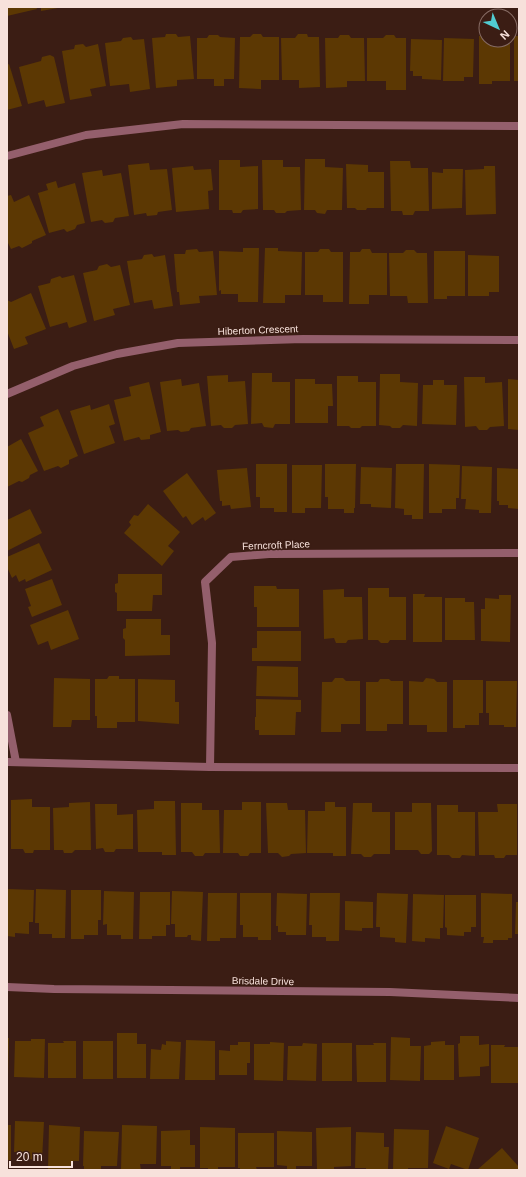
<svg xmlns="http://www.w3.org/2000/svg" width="526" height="1177" font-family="Arial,sans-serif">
<rect width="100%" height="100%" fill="#3b1d14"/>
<!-- building -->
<g fill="#5c3803">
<path d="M7 7H36L37 9 7 16Z"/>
<path d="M41 7H57L58 8 41 11Z"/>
<path d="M166 34H176L178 37 190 36 194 79 177 80V86L156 88 152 38 165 37Z"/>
<path d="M253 34H261L263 37H279V80H261V89L239 88 240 37H250Z"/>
<path d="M298 34H307L308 37H319L320 87 299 88V80H282L281 38H295Z"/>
<path d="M209 35H218L220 37 235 38 234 79H224V86H214V79H197V38H207Z"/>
<path d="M340 35H349L351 38H364L365 81H347V87L326 88 325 38H338Z"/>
<path d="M386 35H394L396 38H406V90H386V81H367V38H383Z"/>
<path d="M479 36H486V40H510V81H492V84H479Z"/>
<rect x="514" y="36" width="5" height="45"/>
<path d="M131 37 133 40 144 39 150 89 130 92 129 84 110 86 105 43 121 41 123 38Z"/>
<path d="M444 38 474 39 473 77H464V81H443Z"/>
<path d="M411 39 442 40 441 80 422 79V76H413V71H410Z"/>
<path d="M83 44 86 47 98 44 106 86 90 89 92 96 70 100 62 51 74 49 75 45Z"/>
<path d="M50 55 54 57 65 103 46 107 44 100 28 104 19 67 41 61 42 57Z"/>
<path d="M9 64 22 106 7 110V65Z"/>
<path d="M305 159H325V167L343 168 342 210H327L325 214 317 213 315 210H304Z"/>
<path d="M219 160H240V167L258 166V209L243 210 241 213H233L232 210H219Z"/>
<path d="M262 160H283V167H300L301 210 287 211 285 213H276L274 210H263Z"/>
<path d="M390 161H410L411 168H428L429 211H415L413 215H403L402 211H391Z"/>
<path d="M149 163 150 170 167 169 172 210 158 212 157 215 147 216 146 213 134 215 128 165Z"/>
<path d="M346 164 368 165V172H384V208H367L366 210H357L355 208H347Z"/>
<path d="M193 166 194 170 211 169 213 190 208 191 209 209 176 212 172 168Z"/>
<path d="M484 166H495L496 214 466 215 465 170 484 169Z"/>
<path d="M443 169H463L462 208 432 209V172L443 173Z"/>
<path d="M102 170 103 176 121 173 129 216 115 218 113 222 105 223 102 220 91 222 82 173Z"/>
<path d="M56 181 58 188 75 183 85 223 77 225 75 229 67 232 64 229 49 233 38 193 48 190 46 184Z"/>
<path d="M11 195 14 202 29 195 46 235 32 241V243L22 248 19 246 11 249 7 241V196Z"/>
<path d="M243 248H259L258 302H238V294H221V290L219 291V251L243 252Z"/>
<path d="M265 248H278V251L302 252 301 295H285V303H263Z"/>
<path d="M197 249 199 252 213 251 217 295 199 296 200 303 180 305 179 292H177L174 254H185L186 250Z"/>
<path d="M320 249H329L331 252H343V302H323V295H305V252H318Z"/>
<path d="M362 249H370L372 253H387V295H369V304H349L350 252H360Z"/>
<path d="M406 250H414L417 253H427L428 303H408L407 296H390L389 253H403Z"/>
<path d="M434 251H465V296H447V299H434Z"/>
<path d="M152 254 154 257 165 255 173 306 154 309 152 300 134 303 127 261 142 259 144 255Z"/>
<path d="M468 255 499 256V292H489V296H468Z"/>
<path d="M107 264 111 267 120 265 130 305 113 309 115 315 94 321 83 273 97 270 99 266Z"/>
<path d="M74 275 87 322 69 328 67 322 50 327 38 286 50 283 51 279 60 276 62 278Z"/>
<path d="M31 293 46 329 25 337 28 344 14 349 7 331V300L11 302Z"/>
<path d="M252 373H272V382H290V424H275L273 428 264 427 262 423 251 424Z"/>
<path d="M380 374H400V382L418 383 417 426 403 425 400 428H392L390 426 379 425Z"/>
<path d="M228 375V382L245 381 248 424 235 425 232 428H224L221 425 211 426 207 376Z"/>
<path d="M337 376H358V382H376V426H362L360 428H351L349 426H337Z"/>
<path d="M464 377H485V383L502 382 504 426 490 427 487 430H479L476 426 465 427Z"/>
<path d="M181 379 182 386 199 383 206 426 191 428 189 431 181 432 178 430 167 431 160 382Z"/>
<path d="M295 379H315V384H332L333 406H328V423H295Z"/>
<path d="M508 379 519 380V430L508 429Z"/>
<path d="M433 380H444V385H457L456 425 422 424 423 385H433Z"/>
<path d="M149 382 161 432 150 435V439L141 440 139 437 124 441 114 400 131 396 129 387Z"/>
<path d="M109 404 115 424 109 426 115 443 84 454 70 411 90 405 91 410Z"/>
<path d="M58 409 78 456 69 460V464L61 468 58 466 44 471 28 433 44 426 40 417Z"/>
<path d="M21 439 38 471 30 475 29 478 22 482 19 481 7 487V447Z"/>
<path d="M256 464H287V512H274V508H260V497H256Z"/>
<path d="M325 464H356L355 508H354V513H344V509H328V497H325Z"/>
<path d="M396 464H424L423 519H412V515H404V509L395 508Z"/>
<path d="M429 464 460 465 459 498H456V509H442V513H429Z"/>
<path d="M292 465H322L321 508H305V513H292Z"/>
<path d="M462 466 492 467 491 513H479V510L465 509 466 499H461Z"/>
<path d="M361 467 392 468 391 508 371 507V504H360Z"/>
<path d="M247 468 251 507 231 509 230 505 222 506V501H220L217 470Z"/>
<path d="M497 468 519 469V509L508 508V505H499V501H497Z"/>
<path d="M187 473 216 513 205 521 203 517 192 525 186 516 183 518 163 491Z"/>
<path d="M148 504 180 532 168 546 174 551 162 566 124 533 131 525 129 522 134 515 138 516Z"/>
<path d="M30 509 42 533 7 551V520Z"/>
<path d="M39 543 52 570 26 582 25 579 19 582 16 575 12 578 7 567V557Z"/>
<path d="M118 574H162V595H153L152 611H117V593L115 592V584L118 583Z"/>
<path d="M52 579 62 605 32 617 28 607 31 606 25 589Z"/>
<path d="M254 586H276L277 589H299V627H257V607H254Z"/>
<path d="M368 588H389V597H406V640H390L388 643H381L378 640H368Z"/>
<path d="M344 589V597H362L363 639 348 640 346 643H336L334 638 324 639 323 590Z"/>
<path d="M413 594H425L424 597H442V642H413Z"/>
<path d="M499 595H511L510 642 481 641V609H485V598L499 599Z"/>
<path d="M445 598H465V602H474L475 640H445Z"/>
<path d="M68 610 79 639 51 650 48 641 38 645 30 625Z"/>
<path d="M126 619H161V635H170V655L125 656V640L123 638V629L126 628Z"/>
<path d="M257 631H301V661H252V648H257Z"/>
<path d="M257 666 298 667V697L256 696Z"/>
<path d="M109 676H119V679H135V722H117V728H97V716H95V679H107Z"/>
<path d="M54 678 90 679V720H72L71 727H53Z"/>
<path d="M335 678H343L346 681H360V724H341V732H321L322 682H332Z"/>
<path d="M426 678 434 679 437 682H447V732H427V725H409V681L423 682Z"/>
<path d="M138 679 175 680V702H179V724L138 721Z"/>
<path d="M380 679H389L391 681H403V724H387V731H366V682H378Z"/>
<path d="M453 680H483V713H479V725H465V728H453Z"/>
<path d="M486 681H517L516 727H504V725H489V713H486Z"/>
<path d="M256 699 301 700V712H296L295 735H259V730H255V717H256Z"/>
<path d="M32 799V807H50V850H34L33 853H25L23 849H11V800Z"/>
<path d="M154 801H175L176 855H162V852H138L137 810 154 809Z"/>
<path d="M90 802 91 850H75L72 853H64L63 850H54L53 808 69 807V803Z"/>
<path d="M242 802H261V853H250L248 856H240L238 853H223L224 810H242Z"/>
<path d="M325 802H335V807H346V856H333V853H307L308 811H325Z"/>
<path d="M181 803H202V810H219L220 853H205L203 856H195L192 852H181Z"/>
<path d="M266 803H287L288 810H305L306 853 291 854 289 856 282 857 278 853H268Z"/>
<path d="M353 803H372V812H390V854H374L371 857H364L361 854H351Z"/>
<path d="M412 803H431L432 851 429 854H421L418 850H395V812H412Z"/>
<path d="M95 804H117V815L133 814V849H116L114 852H105L103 848 96 849Z"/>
<path d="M497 804H517V855H506L504 858H495L494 855H479L478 812H498Z"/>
<path d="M437 805H458V812H475V856L462 855 460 858H452L449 855H437Z"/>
<path d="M7 889 34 890 33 922H29V934L15 933V937L7 936Z"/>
<path d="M36 889 66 890 65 938H52V934H39V923H35Z"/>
<path d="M71 890H101V920H98V935H84V939H71Z"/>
<path d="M104 891 134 892 133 939H121V935H107V924L103 925Z"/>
<path d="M172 891 203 892 201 941 191 940V935H188L187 937H175V924H171Z"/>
<path d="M140 892H170V925H166V936H152V939H139Z"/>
<path d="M208 893H237L236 938H220V941H207Z"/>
<path d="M240 893H271V940H258V937H243V925H240Z"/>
<path d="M277 893 307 894 306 935H286V932H278V926H276Z"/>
<path d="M310 893H340L339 941H326V937H312V925H309Z"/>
<path d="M377 893 408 894 406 943 395 942V938L380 937V927H376Z"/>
<path d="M481 893 512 894V938H508V940H493V943H483L484 937H481Z"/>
<path d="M413 894 444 895 443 928H440V939L425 938V942L412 941Z"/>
<path d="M445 895H476V927H471V932H464V936L447 935V928L445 927Z"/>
<path d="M345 901 373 902V928H362V931L345 930Z"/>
<path d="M516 902H519V934H515Z"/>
<path d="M117 1033H137V1044H146V1078H117Z"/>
<path d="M460 1036H479V1045L489 1044V1066L480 1067V1076L459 1077 458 1044 460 1043Z"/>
<path d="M391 1037 410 1038V1046H421L420 1081 390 1080Z"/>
<path d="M7 1038H9L8 1076H7Z"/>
<path d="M31 1039H45L44 1078 14 1077 15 1041H31Z"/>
<path d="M186 1040 215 1041V1080H185Z"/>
<path d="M63 1041H76V1078H48V1043H64Z"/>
<rect x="83" y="1041" width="30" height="38"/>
<path d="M166 1041 181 1042 179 1079H150L151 1049 161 1050 162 1044 166 1045Z"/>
<path d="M445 1041V1045H454V1080H424V1046L431 1045V1042Z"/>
<path d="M238 1042H250V1063H247V1075H219V1050L230 1051V1045H238Z"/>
<path d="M270 1042 284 1043 283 1081 254 1080V1044H270Z"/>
<path d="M303 1043 317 1044 316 1081 287 1080 288 1046H302Z"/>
<rect x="322" y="1043" width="30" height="38"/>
<path d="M373 1043H386V1082H357L356 1045H374Z"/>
<path d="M491 1045H505L504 1047H519V1083H491Z"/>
<path d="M15 1121 44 1122 42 1160 25 1159 26 1152H14Z"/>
<rect x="7" y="1125" width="4" height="35"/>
<path d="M49 1125 80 1127 79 1161H71L70 1170H48Z"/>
<path d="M122 1125 157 1126 156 1164H140L141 1170H121Z"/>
<path d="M446 1126 479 1138 468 1170 451 1164 449 1169 433 1163Z"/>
<path d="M200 1127 235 1128V1167H218V1170H208V1168H200Z"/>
<path d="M351 1127V1166L334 1167V1170H317L316 1128Z"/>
<path d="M394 1129 429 1130 428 1168H408V1170H393Z"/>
<path d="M190 1130V1145H195V1167H180V1170H171V1166H161V1131Z"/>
<path d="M84 1131 119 1132 117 1166H101V1170H84V1166H83Z"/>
<path d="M277 1131 312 1132V1166H296V1170H287V1166L277 1165Z"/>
<path d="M356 1132 384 1133V1147H389L388 1169H373V1170H366V1168H355Z"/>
<path d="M238 1133H274V1167H256L257 1170H240V1168H238Z"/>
<path d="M502 1148 519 1167V1170H477Z"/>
</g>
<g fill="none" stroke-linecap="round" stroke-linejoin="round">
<!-- minor -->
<g stroke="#945f6c" stroke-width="8">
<path d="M7 156 86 135 183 124 519 126"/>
<path d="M7 394 73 366 117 354 178 343 303 339 519 340"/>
<path d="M7 715 16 762"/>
<path d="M7 762 210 767 519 768"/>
<path d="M210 767 212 643 205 582 231 557 269 554 519 553"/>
</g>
<!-- tertiary -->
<path stroke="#945f6c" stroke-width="8" d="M7 987 54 989 390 992 519 998"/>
</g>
<g text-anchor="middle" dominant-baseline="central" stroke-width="3.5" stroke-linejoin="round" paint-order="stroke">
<!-- street labels -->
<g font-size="10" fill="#f7e1db" stroke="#3b1d14">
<text transform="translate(258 330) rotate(-2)">Hiberton Crescent</text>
<text transform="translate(276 545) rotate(-2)">Ferncroft Place</text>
<text transform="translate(263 981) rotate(1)">Brisdale Drive</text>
</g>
</g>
<!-- border -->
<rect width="526" height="1177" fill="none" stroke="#f7e1db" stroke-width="16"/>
<!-- north arrow -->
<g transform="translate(498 28) rotate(136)"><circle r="19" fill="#3b1d14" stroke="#866b64"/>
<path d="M0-3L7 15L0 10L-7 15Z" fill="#51ccd1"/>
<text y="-6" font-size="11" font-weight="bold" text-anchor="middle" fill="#f7e1db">N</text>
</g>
<!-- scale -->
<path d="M10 1161v6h62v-6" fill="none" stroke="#f7e1db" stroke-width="2"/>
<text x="16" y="1161" font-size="12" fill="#f7e1db" stroke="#3b1d14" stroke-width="3" paint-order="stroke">20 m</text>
</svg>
